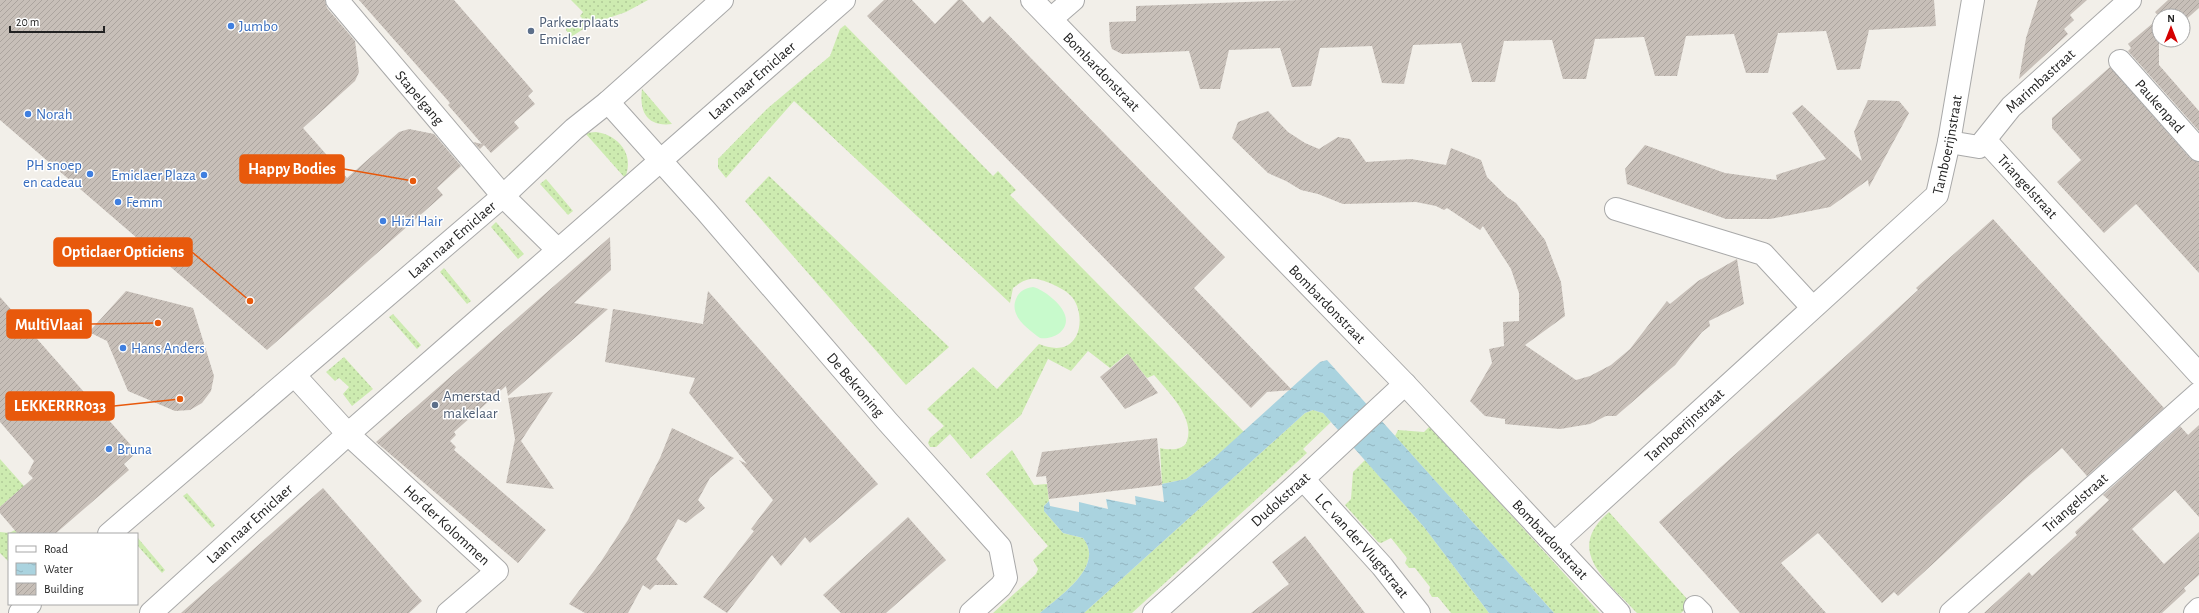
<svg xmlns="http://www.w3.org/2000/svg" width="2199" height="613" font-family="'Alegreya Sans',sans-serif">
<defs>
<pattern id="grass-dots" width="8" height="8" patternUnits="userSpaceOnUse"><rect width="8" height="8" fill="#cdebb0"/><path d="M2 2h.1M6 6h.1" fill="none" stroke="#b0c997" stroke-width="1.8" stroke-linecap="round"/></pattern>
<pattern id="water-ripples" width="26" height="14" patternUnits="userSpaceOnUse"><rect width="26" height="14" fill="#aad3df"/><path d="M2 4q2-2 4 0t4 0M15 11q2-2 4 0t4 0" fill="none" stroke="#92b5bf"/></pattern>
<pattern id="building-hatch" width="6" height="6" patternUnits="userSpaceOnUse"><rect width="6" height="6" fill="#c7bfb8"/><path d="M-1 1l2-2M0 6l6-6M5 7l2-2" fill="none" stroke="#aba49e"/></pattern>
</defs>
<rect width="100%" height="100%" fill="#f2efe9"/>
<!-- grass -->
<g fill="url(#grass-dots)">
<path d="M571 0H648L626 12 591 24 571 37 566 30 567 27 570 29 582 18 580 16 583 12Z"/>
<path d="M845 25 993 176 998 171 1016 190 1010 195 1244 432 1214 458 1186 479 1162 484 1160 448C1168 450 1184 451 1187 441 1195 417 1168 392 1154 375L1147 378 1127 354 1110 368 1088 351 1071 371 1048 359 1021 415 971 459 950 434 936 447H930L928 443 930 438 944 426 927 409 973 367 997 389 1039 344C1047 347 1057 350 1066 346 1084 338 1083 307 1070 295 1065 290 1058 287 1052 284 1034 277 1029 276 1013 288L1010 303 794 101 726 178 718 168V159L768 108 830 56 840 29Z"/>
<path d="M642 89 672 124C647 127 639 112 642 89Z"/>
<path d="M596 132C618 135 635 154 625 178L585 133Z"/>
<path d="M769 176 949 347 906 385 745 201Z"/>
<path d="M546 179 573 211 568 215 540 184Z"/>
<path d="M496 222 524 254 518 259 491 227Z"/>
<path d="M444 268 471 301 467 304 440 272Z"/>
<path d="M393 314 421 345 417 349 389 317Z"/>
<path d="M344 357 373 389 352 406 343 394 349 387 339 378 335 381 326 372Z"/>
<path d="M1313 410 1323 413 1331 422 1303 449 1307 453 1132 613H1084L1305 413Z"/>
<path d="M1430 426 1600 613H1554L1395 436 1398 430 1424 432Z"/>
<path d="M1012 450 1034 485 1047 484 1049 501 1044 506V511L1063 533 1083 538C1106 566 1058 597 1040 613H993L1036 574 1038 569 1033 560 1048 546 986 474Z"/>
<path d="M0 459 24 486 0 507Z"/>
<path d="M1365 460 1424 527 1489 613H1451L1438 597H1432L1429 592 1430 587 1415 568H1409L1405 563 1407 558 1391 538 1381 543 1378 542 1345 505 1351 499 1353 472Z"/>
<path d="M187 493 215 525 212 528 183 496Z"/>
<path d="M1609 512 1689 601V606L1681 613H1637C1608 581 1563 551 1609 512Z"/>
<path d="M15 530 18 534H9V562L0 553V532L9 533Z"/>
<path d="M137 537 165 570 162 573 137 545Z"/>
</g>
<!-- park -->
<path fill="#c8facc" d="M1033 287C1043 289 1062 304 1065 315 1070 330 1054 340 1040 338 1028 329 1009 316 1016 299 1019 291 1025 288 1033 287Z"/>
<!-- water -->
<path fill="url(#water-ripples)" d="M1327 360 1554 613H1489L1424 527 1323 413 1313 410 1305 413 1084 613H1040C1058 597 1106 566 1083 538L1063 533 1044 511V506L1049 501 1050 506 1079 512V502L1108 509 1106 499 1136 505 1135 496 1164 502 1162 484 1186 479 1214 458 1320 362Z"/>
<!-- building -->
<g fill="url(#building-hatch)">
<path d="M0 0H325L327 8 355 41 359 72 355 81 303 128 347 178 399 132 409 129 434 134 461 166 437 188 443 195 267 350 0 120Z"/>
<path d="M359 0H454L533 91 528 96 535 104 514 122 519 128 491 153 484 145 480 149 473 142 482 144 448 105 450 103Z"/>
<path d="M884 0H912L935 24 958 0H962L983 23 990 16 1225 257 1194 288 1292 390 1267 392 1251 408 867 16Z"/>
<path d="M1300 0H1934L1936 26 1869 30 1860 69 1837 70 1826 31 1778 33 1768 73H1746L1734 34 1686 36 1677 76H1655L1644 37 1595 39 1586 79H1563L1552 40 1504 41 1495 82H1472L1461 43 1413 45 1404 84 1382 83 1372 46 1320 48 1311 86 1292 87 1280 48 1229 50 1220 89H1200L1189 51 1122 54 1112 49 1110 42 1109 22 1136 21V6Z"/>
<path d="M2038 0H2087L2070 15 2074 20 2064 29 2068 34 2019 79 2026 38Z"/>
<path d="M2168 0H2199V8L2183 22V16L2159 17 2155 12Z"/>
<path d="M2159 18V65L2199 111V131L2128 51 2131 48 2128 44Z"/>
<path d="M2110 67 2190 158 2199 162V273L2136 204 2104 233 2057 182 2081 160 2052 128V118Z"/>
<path d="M1868 100 1899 101 1909 113 1869 187 1868 180 1830 207 1770 219H1726L1627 184 1625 169 1645 145 1725 173 1777 180 1776 175 1826 159 1792 113 1802 105 1862 161 1854 132Z"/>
<path d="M1268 111 1288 132 1305 143 1319 149 1338 137 1350 139 1366 162 1411 159 1446 165 1451 148 1481 160 1487 177 1507 197 1516 203 1545 240 1561 282 1565 316 1525 345 1576 380 1590 376 1611 365 1630 349 1667 301 1670 304 1698 281 1737 259 1744 304 1709 321 1710 326 1702 332 1675 365 1616 416H1606L1590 424 1560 429 1505 424V419L1485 416 1470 401 1492 363 1489 349 1504 346 1503 322 1519 321V293L1511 269 1483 226 1480 230 1447 208 1444 210 1436 206 1416 202 1343 204 1318 194 1301 190 1286 181 1268 173 1232 138 1238 122Z"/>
<path d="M1993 219 2164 408 2087 476 2062 448 2024 480 1898 596 1894 592 1882 603 1818 533 1781 563 1826 613H1740L1659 522 1837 364 1918 290 1916 288Z"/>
<path d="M610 237 611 270 574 303 608 309 508 396 506 386 454 432 456 435 450 441 456 447 454 450 546 530 518 563 376 442Z"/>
<path d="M126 291 193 308 214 376 211 391 202 403 190 410 175 411 128 391 107 341 89 332Z"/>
<path d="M708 291 878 484 810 543 805 537 781 566 772 555 727 613 703 597 754 531 751 529 773 500 739 460 747 464 689 393 695 378 605 362 613 309 703 324Z"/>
<path d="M0 297 137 452 124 464 129 470 55 534H18L0 513V507L33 478 28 473 34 461 0 422Z"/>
<path d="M1128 354 1158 393 1125 409 1100 377Z"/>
<path d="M553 392 521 441 554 489 506 483 515 439 508 398Z"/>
<path d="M2199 425V517L2175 490 2132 529 2164 564 2199 532V575L2184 588 2186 591 2162 613H1984L2029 572 2032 576 2077 535 2075 532 2109 500 2103 495 2180 426 2188 435Z"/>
<path d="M672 428 734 458 710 478 698 500 705 508 686 523 678 519 656 559 678 585H655L650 590 643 585 628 613H585L569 604 600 563 628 520 660 458Z"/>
<path d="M1157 438 1162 485 1049 499 1046 476 1036 477 1042 452Z"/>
<path d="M323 488 422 601 409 613H181Z"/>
<path d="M908 517 946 560 886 613H841L823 595Z"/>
<path d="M1305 536 1344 586 1365 613H1251L1289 584 1272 562Z"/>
</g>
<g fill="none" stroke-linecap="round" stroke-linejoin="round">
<defs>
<g id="minor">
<path id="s1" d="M337 0 503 196 558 250"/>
<path id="s2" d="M1032 0 1405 384 1619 613"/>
<path d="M1051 19 1073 0"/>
<path id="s3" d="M2120 61 2199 150"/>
<path id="s4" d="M608 102 706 211 887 421 1000 547 1006 578 1001 586 971 613"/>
<path id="s5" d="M1985 140 2199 374"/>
<path id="s6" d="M1949 142 1979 147 2011 107 2130 0"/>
<path d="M1616 209 1763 254 1812 307"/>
<path id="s7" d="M295 376 348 434 497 571 448 613"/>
<path id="s8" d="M1303 479 1382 566 1419 613"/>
<path id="s9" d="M109 534 503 196 574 129 608 102 722 0"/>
<path id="s10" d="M1555 543 1937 195 1949 142 1973 0"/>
<path d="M1695 607 1701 613"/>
<path d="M20 613 30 604"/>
<path id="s11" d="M151 613 348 434 844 0"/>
<path id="s12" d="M1154 613 1303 479 1405 384"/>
<path id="s13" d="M1951 613 2199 393"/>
<path d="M2195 613 2199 609"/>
</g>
</defs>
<!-- minor casing -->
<use href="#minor" stroke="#a9a9a9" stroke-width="24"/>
<!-- minor -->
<use href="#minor" stroke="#fff" stroke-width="22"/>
</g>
<!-- markers -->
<g fill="#3f7fe0" stroke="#fff" stroke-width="1.5">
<circle cx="231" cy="26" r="4"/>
<circle cx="28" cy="114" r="4"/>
<circle cx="90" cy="174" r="4"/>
<circle cx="204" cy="175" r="4"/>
<circle cx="118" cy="202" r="4"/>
<circle cx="383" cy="221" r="4"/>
<circle cx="123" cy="348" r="4"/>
<circle cx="109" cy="449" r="4"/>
</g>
<g fill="#5c6f8a" stroke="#fff" stroke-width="1.5">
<circle cx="531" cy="31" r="4"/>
<circle cx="435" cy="405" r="4"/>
</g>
<g text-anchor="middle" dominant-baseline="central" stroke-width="3" stroke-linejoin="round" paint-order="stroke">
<!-- service labels -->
<g font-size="15" fill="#4e5e75" stroke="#fff" text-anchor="start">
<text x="539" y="22">Parkeerplaats<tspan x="539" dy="17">Emiclaer</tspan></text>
<text x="443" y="396">Amerstad<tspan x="443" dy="17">makelaar</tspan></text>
</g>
<!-- shop labels -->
<g font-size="15" fill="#366cbe" stroke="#fff" text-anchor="start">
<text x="239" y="26">Jumbo</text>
<text x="36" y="114">Norah</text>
<text x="82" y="165" text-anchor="end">PH snoep<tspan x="82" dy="17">en cadeau</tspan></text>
<text x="196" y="175" text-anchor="end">Emiclaer Plaza</text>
<text x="126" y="202">Femm</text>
<text x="391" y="221">Hizi Hair</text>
<text x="131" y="348">Hans Anders</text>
<text x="117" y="449">Bruna</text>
</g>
<!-- street labels -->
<g font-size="15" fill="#222" stroke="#fff">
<text stroke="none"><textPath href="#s2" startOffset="100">Bombardonstraat</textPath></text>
<text stroke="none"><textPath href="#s11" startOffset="803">Laan naar Emiclaer</textPath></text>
<text stroke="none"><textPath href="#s6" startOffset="121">Marimbastraat</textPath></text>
<text stroke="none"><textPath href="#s1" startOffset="128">Stapelgang</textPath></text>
<text stroke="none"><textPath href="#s3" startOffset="60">Paukenpad</textPath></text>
<text stroke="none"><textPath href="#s10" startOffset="568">Tamboerijnstraat</textPath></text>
<text stroke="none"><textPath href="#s5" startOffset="63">Triangelstraat</textPath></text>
<text stroke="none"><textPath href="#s9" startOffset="452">Laan naar Emiclaer</textPath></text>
<text stroke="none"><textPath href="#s2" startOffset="424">Bombardonstraat</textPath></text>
<text stroke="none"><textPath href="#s4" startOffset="376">De Bekroning</textPath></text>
<text stroke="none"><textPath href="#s10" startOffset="175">Tamboerijnstraat</textPath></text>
<text stroke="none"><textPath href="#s12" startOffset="170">Dudokstraat</textPath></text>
<text stroke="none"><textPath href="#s13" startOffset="166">Triangelstraat</textPath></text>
<text stroke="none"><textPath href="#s11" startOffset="133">Laan naar Emiclaer</textPath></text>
<text stroke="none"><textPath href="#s7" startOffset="213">Hof der Kolommen</textPath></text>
<text stroke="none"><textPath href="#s2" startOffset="748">Bombardonstraat</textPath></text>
<text stroke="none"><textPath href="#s8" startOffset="89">L.C. van der Vlugtstraat</textPath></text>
</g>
</g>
<!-- callouts -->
<path fill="none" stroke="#e8590c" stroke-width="1.5" d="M413 181L344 169M250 301L192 252M158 323L91 324M180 399L114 406"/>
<g fill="#e8590c" stroke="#fff" stroke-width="1.5">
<circle cx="413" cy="181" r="4"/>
<circle cx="250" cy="301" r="4"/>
<circle cx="158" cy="323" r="4"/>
<circle cx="180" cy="399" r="4"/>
</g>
<g fill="#e8590c" stroke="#e8590c" stroke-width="1.5">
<rect x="240" y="155" width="104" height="28" rx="4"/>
<rect x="54" y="238" width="138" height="28" rx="4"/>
<rect x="7" y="310" width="84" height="28" rx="4"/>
<rect x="6" y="392" width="108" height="28" rx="4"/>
</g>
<g font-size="16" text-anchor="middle" font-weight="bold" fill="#fff">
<text x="292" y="174">Happy Bodies</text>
<text x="123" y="257">Opticlaer Opticiens</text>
<text x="49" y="330">MultiVlaai</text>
<text x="60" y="411">LEKKERRR033</text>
</g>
<!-- legend -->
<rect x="8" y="533" width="130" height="72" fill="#ffffff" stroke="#a7a7a7"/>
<rect x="16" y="546" width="20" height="6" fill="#ffffff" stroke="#a7a7a7"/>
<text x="44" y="553" font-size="12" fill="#222222">Road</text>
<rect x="16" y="563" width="20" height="12" fill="url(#water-ripples)" stroke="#a7a7a7"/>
<text x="44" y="573" font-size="12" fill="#222222">Water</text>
<rect x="16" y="583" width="20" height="12" fill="url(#building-hatch)" stroke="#a7a7a7"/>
<text x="44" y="593" font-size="12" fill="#222222">Building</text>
<!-- north arrow -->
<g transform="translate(2171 28)"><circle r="19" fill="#ffffff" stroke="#a7a7a7"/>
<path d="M0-3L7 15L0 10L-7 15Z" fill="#d40000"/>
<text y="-6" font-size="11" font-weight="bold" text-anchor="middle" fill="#222222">N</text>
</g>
<!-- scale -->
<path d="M10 26v6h94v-6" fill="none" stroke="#222222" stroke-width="2"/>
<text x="16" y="26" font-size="12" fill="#222222" stroke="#ffffff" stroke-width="3" paint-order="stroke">20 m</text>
</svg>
